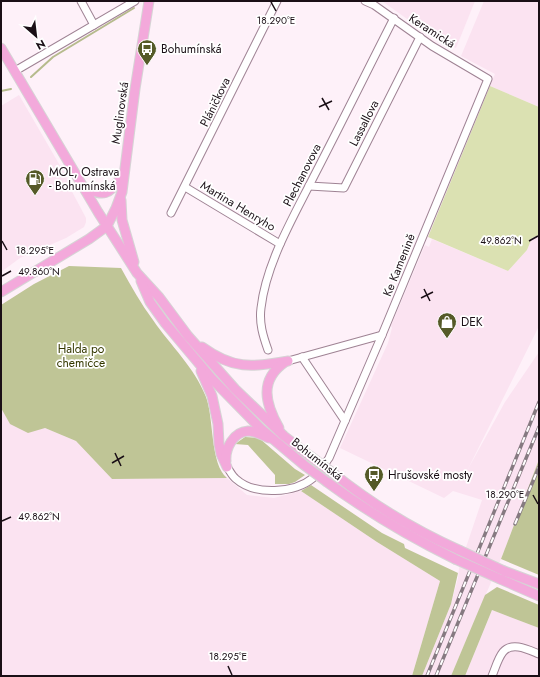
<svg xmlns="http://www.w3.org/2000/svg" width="540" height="677" font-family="Jost,sans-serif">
<rect width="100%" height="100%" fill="#fef1f9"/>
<!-- built -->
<g fill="#fbe3f1">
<path d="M382 1H475L456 48 431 36Z"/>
<path d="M484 1H539V107L490 86 495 74 461 56Z"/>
<path d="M19 95 66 176 69 186 86 218V222L84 227 66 238 20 258 1 272V106Z"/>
<path d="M539 235V326L468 469 505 402 539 352V463L538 462 501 559 451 676H422L451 604 458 578 459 568 482 500 453 491 444 498 340 448 388 343 392 328 391 326 425 245 429 247 432 239 508 271 527 250 532 238Z"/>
<path d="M1 408 10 424 45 428 76 441 112 479 227 478 247 495 274 498 301 491 377 542 440 581 412 676H1Z"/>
<path d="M492 610 539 628V676H465Z"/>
</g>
<!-- green -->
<path fill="#dbe1b2" d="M490 86 539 107V235L532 238 527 250 508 271 428 237Z"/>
<!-- forest -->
<g fill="#bfc596">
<path d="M69 266 121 268C131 286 141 304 153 320 170 345 195 368 206 397 214 418 210 464 227 478L112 479 76 441 45 428 28 433 10 424 1 408V305L34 284Z"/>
<path d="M245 437 259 438 295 469 305 475 295 482 289 484H275V475L248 445 235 444Z"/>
<path d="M538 462 539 463V575L501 559Z"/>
<path d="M311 485 382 533 404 544 405 548 458 573 451 604 422 676H412L440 581 377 542 301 491Z"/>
<path d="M497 587 539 605V628L492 610 465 676H451L485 595Z"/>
</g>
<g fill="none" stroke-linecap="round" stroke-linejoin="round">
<!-- stream -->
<g stroke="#b6bb8d" stroke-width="2">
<path d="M31 77 53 57 134 8"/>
<path d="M1 91 11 89"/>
</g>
<defs>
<g id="minor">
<path d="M81 1 94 25"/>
<path d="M15 71 135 1"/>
<path d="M309 186 344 188 420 37"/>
<path d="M185 187 280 244"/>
<path d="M171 213 277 1"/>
<path d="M268 350C263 336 259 323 261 308 266 263 294 216 314 176 341 124 367 71 394 18"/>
<path d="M302 357 345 421"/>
<path d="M288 361 382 335"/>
<path d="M227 467C230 471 232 476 236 479 255 496 295 493 313 478 319 473 324 465 329 458L382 335 488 79 432 46 374 5 365 1"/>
<path d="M492 676C495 669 498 658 503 652 512 641 529 650 539 654"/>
</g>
<g id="major">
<path d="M1 48 98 212 137 273 159 297 188 336 235 389 284 436 310 456"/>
<path d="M84 187C106 198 108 194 123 176"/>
<path d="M121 200 122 220 134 262"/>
<path d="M141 281 150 302 165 323 212 379 261 429 304 465"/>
<path d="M1 292 89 239 107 226 116 208 122 192 135 89 149 1"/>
<path d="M202 347C234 370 251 367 288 361"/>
<path d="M201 371 212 396 218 424 219 444 221 454 227 467"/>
<path d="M279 428C265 403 259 380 285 362"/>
<path d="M226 461C225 449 233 432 248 431 255 431 262 435 269 438"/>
<path d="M334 474C372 504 414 530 459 550"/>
<path d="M327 482C368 512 410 537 455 559"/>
<path d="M504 571 539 584"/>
<path d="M500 579 539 596"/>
</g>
</defs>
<!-- minor casing -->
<use href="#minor" stroke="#9f8394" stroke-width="9"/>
<!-- major casing -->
<use href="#major" stroke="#d6d4d5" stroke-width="11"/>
<!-- minor -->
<use href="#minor" stroke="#fff" stroke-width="7"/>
<!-- major -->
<use href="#major" stroke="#f3a9db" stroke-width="9"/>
<defs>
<g id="rail">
<path d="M515 524 539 467"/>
<path d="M427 676 539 402"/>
<path d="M436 676 539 427"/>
</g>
</defs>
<!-- rail casing -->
<use href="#rail" stroke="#867a81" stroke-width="3.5"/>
<!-- rail -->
<use href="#rail" stroke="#fff" stroke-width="2" stroke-dasharray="6" stroke-linecap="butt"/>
<defs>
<g id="major-bridge">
<path d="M310 456 334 474"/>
<path d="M304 465 327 482"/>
<path d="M459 550 504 571"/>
<path d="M455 559 500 579"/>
</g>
</defs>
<!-- major-bridge casing -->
<use href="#major-bridge" stroke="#d6d4d5" stroke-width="11" stroke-linecap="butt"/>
<!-- major-bridge -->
<use href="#major-bridge" stroke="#f3a9db" stroke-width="9"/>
</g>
<!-- ticks -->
<path fill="none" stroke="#1a0f16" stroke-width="1.5" d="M271 2 276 11M322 98 329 110M319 107 332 101M2 241 7 250M529 241 538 236M2 276 11 271M424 289 430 301M421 298 433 292M115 453 121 466M112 463 124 456M533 495 538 504M2 521 11 517M228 666 232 675"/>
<!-- icons -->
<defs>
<symbol id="bus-pin" viewBox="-11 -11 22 30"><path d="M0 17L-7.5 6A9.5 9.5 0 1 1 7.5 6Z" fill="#555a28" stroke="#fff"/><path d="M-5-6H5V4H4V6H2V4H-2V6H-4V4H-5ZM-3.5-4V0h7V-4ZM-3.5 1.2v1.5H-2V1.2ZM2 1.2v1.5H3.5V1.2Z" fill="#fff"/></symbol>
<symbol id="fuel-pin" viewBox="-11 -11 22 30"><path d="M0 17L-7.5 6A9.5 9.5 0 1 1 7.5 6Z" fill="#555a28" stroke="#fff"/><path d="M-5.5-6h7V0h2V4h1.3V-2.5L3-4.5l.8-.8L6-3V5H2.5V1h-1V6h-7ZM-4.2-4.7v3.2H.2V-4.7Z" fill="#fff"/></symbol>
<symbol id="shop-pin" viewBox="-11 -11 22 30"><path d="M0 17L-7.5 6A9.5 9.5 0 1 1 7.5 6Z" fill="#555a28" stroke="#fff"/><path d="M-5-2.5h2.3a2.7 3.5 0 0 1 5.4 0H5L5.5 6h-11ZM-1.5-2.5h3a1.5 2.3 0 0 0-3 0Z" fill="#fff"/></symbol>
</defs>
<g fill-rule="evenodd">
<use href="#bus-pin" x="136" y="38" width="22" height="30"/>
<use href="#fuel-pin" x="24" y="168" width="22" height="30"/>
<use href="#shop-pin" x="436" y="311" width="22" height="30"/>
<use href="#bus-pin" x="363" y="464" width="22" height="30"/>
</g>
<g text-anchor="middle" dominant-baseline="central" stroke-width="3.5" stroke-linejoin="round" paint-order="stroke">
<!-- street labels -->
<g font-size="12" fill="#1a0f16" stroke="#fff">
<text transform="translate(432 31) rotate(33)">Keramická</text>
<text transform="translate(215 102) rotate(-64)">Pláničkova</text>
<text transform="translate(120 113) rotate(-82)">Muglinovská</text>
<text transform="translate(364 123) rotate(-63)">Lassallova</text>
<text transform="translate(302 175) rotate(-63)">Plechanovova</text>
<text transform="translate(238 206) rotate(31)">Martina Henryho</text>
<text transform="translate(399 265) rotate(-68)">Ke Kamenině</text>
<text transform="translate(317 459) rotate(38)">Bohumínská</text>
</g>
<!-- poi labels -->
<g font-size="12" fill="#1a0f16" stroke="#fff" text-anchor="start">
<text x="161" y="49">Bohumínská</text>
<text x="49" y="172">MOL, Ostrava<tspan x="49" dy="14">- Bohumínská</tspan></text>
<text x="461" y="322">DEK</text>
<text x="388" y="475">Hrušovské mosty</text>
</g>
<!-- park labels -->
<g font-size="12" fill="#353900" stroke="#fff">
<text x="81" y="349">Halda po<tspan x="81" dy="14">chemičce</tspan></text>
</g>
</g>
<g font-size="10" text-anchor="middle" fill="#1a0f16" stroke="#fff" stroke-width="3.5" stroke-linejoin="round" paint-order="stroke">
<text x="276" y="24">18.290°E</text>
<text x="501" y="244">49.862°N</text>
<text x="35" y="254">18.295°E</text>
<text x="39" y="275">49.860°N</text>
<text x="505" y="498">18.290°E</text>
<text x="39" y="520">49.862°N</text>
<text x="228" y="660">18.295°E</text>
</g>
<!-- border -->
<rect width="540" height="677" fill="none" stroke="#1a0f16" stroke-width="4"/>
<!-- north arrow -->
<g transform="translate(36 36) rotate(152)" stroke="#ffffff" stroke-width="3" paint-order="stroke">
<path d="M0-3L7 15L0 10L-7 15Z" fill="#1a0f16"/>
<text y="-6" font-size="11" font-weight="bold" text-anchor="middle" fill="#1a0f16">N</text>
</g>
</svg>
